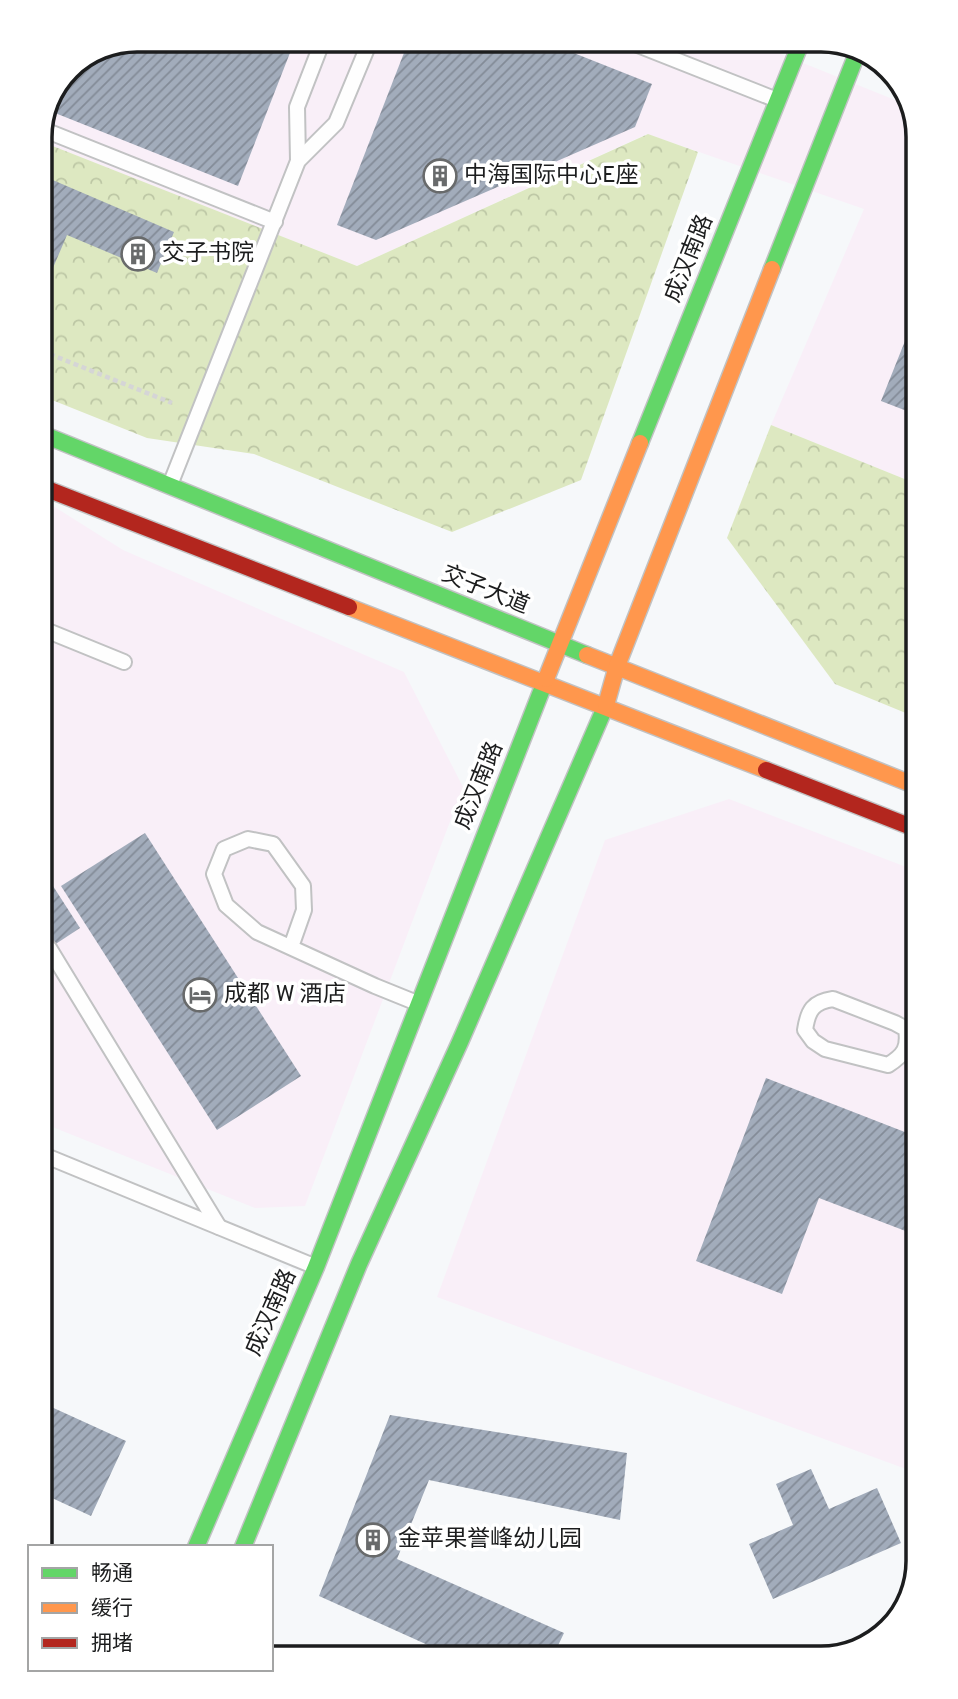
<svg xmlns="http://www.w3.org/2000/svg" width="958" height="1699" font-family="Overpass,'Noto Sans SC',sans-serif">
<defs>
<pattern id="forest-crowns" width="20" height="18" patternUnits="userSpaceOnUse" patternTransform="scale(1.75)"><rect width="20" height="18" fill="#dde8c1"/><path d="M2 6a3 3 0 1 1 6 0M12 15a3 3 0 1 1 6 0" fill="none" stroke="#bdc7a5"/></pattern>
<pattern id="building-hatch" width="6" height="6" patternUnits="userSpaceOnUse" patternTransform="scale(1.75)"><rect width="6" height="6" fill="#a2acbb"/><path d="M-1 1l2-2M0 6l6-6M5 7l2-2" fill="none" stroke="#838b97"/></pattern>
</defs>
<rect width="100%" height="100%" fill="#f6f8fa"/>
<!-- commercial -->
<g fill="#f9eff8">
<path d="M138 40H746L910 106 912 482 771 425 864 209 647 134 357 266 40 141V132L69 69Z"/>
<path d="M42 499 123 550 404 672 463 787 305 1206 255 1208 45 1124Z"/>
<path d="M729 799 914 870 917 1473 437 1297 605 840Z"/>
</g>
<!-- forest -->
<g fill="url(#forest-crowns)">
<path d="M648 134 698 152 581 480 452 532 254 454 147 438 42 396 40 141 357 266Z"/>
<path d="M771 425 912 482 913 716 835 684 727 538Z"/>
</g>
<!-- building -->
<g fill="url(#building-hatch)">
<path d="M138 40H295L238 186 50 111 69 69Z"/>
<path d="M409 40H541L652 84 635 127 376 240 337 225Z"/>
<path d="M41 175 174 232 157 273 67 235 41 296Z"/>
<path d="M911 326 912 413 881 401Z"/>
<path d="M145 833 301 1076 217 1130 61 886Z"/>
<path d="M44 872 80 928 45 951Z"/>
<path d="M766 1078 915 1136 916 1235 819 1198 782 1294 696 1261Z"/>
<path d="M47 1405 126 1441 91 1516 52 1498 47 1509Z"/>
<path d="M390 1415 627 1453 620 1520 429 1480 397 1559 564 1633 554 1654 450 1655 319 1596Z"/>
<path d="M811 1469 829 1509 877 1488 901 1543 773 1599 749 1544 793 1525 776 1484Z"/>
</g>
<g fill="none" stroke-linecap="round" stroke-linejoin="round">
<defs>
<g id="lane">
<path d="M625 40 777 100"/>
<path d="M42 129 275 222"/>
<path d="M298 161 297 107 323 40"/>
<path d="M170 485 298 161 336 123 368 46 367 40"/>
<path d="M43 629 124 662"/>
<path d="M291 947 304 910 303 886 273 844 248 839 224 849 214 874 226 905 257 932 375 986 417 1003"/>
<path d="M49 948 219 1227"/>
<path d="M833 999 895 1023 906 1029C909 1048 904 1055 888 1065L825 1049 813 1041 805 1030C808 1010 813 1002 833 999Z"/>
<path d="M46 1156 316 1267"/>
</g>
<g id="fast">
<path d="M772 269 858 51"/>
<path d="M42 434 587 655"/>
<path d="M640 443 802 40"/>
<path d="M196 1547 316 1267 546 679"/>
<path d="M243 1547 359 1264 460 1042 606 705"/>
</g>
<g id="slow">
<path d="M349 607 766 770"/>
<path d="M587 655 914 785"/>
<path d="M546 679 640 443"/>
<path d="M606 705 617 666 772 269"/>
</g>
<g id="jam">
<path d="M42 487 349 607"/>
<path d="M766 770 914 828"/>
</g>
</defs>
<!-- lane casing -->
<use href="#lane" stroke="#c1c2c3" stroke-width="18"/>
<!-- fast casing -->
<use href="#fast" stroke="#c1c2c3" stroke-width="19"/>
<!-- slow casing -->
<use href="#slow" stroke="#c1c2c3" stroke-width="19"/>
<!-- jam casing -->
<use href="#jam" stroke="#c1c2c3" stroke-width="19"/>
<!-- path -->
<path stroke="#d5d5d6" stroke-width="4.5" stroke-dasharray="5 3.5" stroke-linecap="butt" d="M42 351 172 403"/>
<!-- lane -->
<use href="#lane" stroke="#fefefe" stroke-width="14"/>
<!-- fast -->
<use href="#fast" stroke="#63d668" stroke-width="16"/>
<!-- slow -->
<use href="#slow" stroke="#ff974d" stroke-width="16"/>
<!-- jam -->
<use href="#jam" stroke="#b3261e" stroke-width="16"/>
</g>
<!-- icons -->
<defs>
<symbol id="building-ring" viewBox="-11 -11 22 22"><circle r="9.5" fill="#fff" stroke="#686a6b" stroke-width="1.5"/><path d="M-4-6H4V6H1V3H-1V6H-4ZM-2.5-4.3h1.7v1.8h-1.7ZM.8-4.3h1.7v1.8H.8ZM-2.5-1h1.7V.8h-1.7ZM.8-1h1.7V.8H.8Z" fill="#686a6b"/></symbol>
<symbol id="hotel-ring" viewBox="-11 -11 22 22"><circle r="9.5" fill="#fff" stroke="#686a6b" stroke-width="1.5"/><path d="M-6-4.5h1.5V1H6V5H4.5V3h-9V5H-6ZM-4 0a1.8 1.8 0 1 1 3.6 0ZM.5 0V-2.5h3Q6-2.5 6 0Z" fill="#686a6b"/></symbol>
</defs>
<g fill-rule="evenodd">
<use href="#building-ring" x="421" y="157" width="38" height="38"/>
<use href="#building-ring" x="119" y="235" width="38" height="38"/>
<use href="#hotel-ring" x="181" y="976" width="38" height="38"/>
<use href="#building-ring" x="354" y="1521" width="38" height="38"/>
</g>
<g text-anchor="middle" dominant-baseline="central" stroke-width="7" stroke-linejoin="round" paint-order="stroke">
<!-- poi labels -->
<g font-size="23" fill="#1c1d1e" stroke="#fff" text-anchor="start">
<text x="464" y="176">中海国际中心E座</text>
<text x="162" y="254">交子书院</text>
<text x="224" y="995">成都 W 酒店</text>
<text x="398" y="1540">金苹果誉峰幼儿园</text>
</g>
<!-- street labels -->
<g font-size="23" fill="#1c1d1e" stroke="#fff">
<text transform="translate(690 259) rotate(-68)">成汉南路</text>
<text transform="translate(485 591) rotate(22)">交子大道</text>
<text transform="translate(480 786) rotate(-68)">成汉南路</text>
<text transform="translate(272 1313) rotate(-66)">成汉南路</text>
</g>
</g>
<!-- crop -->
<path d="M0 0H958V1699H0ZM137 52H821A85 85 0 0 1 906 137V1561A85 85 0 0 1 821 1646H137A85 85 0 0 1 52 1561V137A85 85 0 0 1 137 52Z" fill="#fff" fill-rule="evenodd"/>
<path fill="none" stroke="#1c1d1e" stroke-width="3.5" d="M137 52H821A85 85 0 0 1 906 137V1561A85 85 0 0 1 821 1646H137A85 85 0 0 1 52 1561V137A85 85 0 0 1 137 52Z"/>
<!-- legend -->
<rect x="28" y="1545" width="245" height="126" fill="#ffffff" stroke="#a4a5a5" stroke-width="2"/>
<rect x="42" y="1568" width="35" height="10" fill="#63d668" stroke="#a4a5a5" stroke-width="2"/>
<text x="91" y="1580" font-size="21" fill="#1c1d1e">畅通</text>
<rect x="42" y="1603" width="35" height="10" fill="#ff974d" stroke="#a4a5a5" stroke-width="2"/>
<text x="91" y="1615" font-size="21" fill="#1c1d1e">缓行</text>
<rect x="42" y="1638" width="35" height="10" fill="#b3261e" stroke="#a4a5a5" stroke-width="2"/>
<text x="91" y="1650" font-size="21" fill="#1c1d1e">拥堵</text>
</svg>
